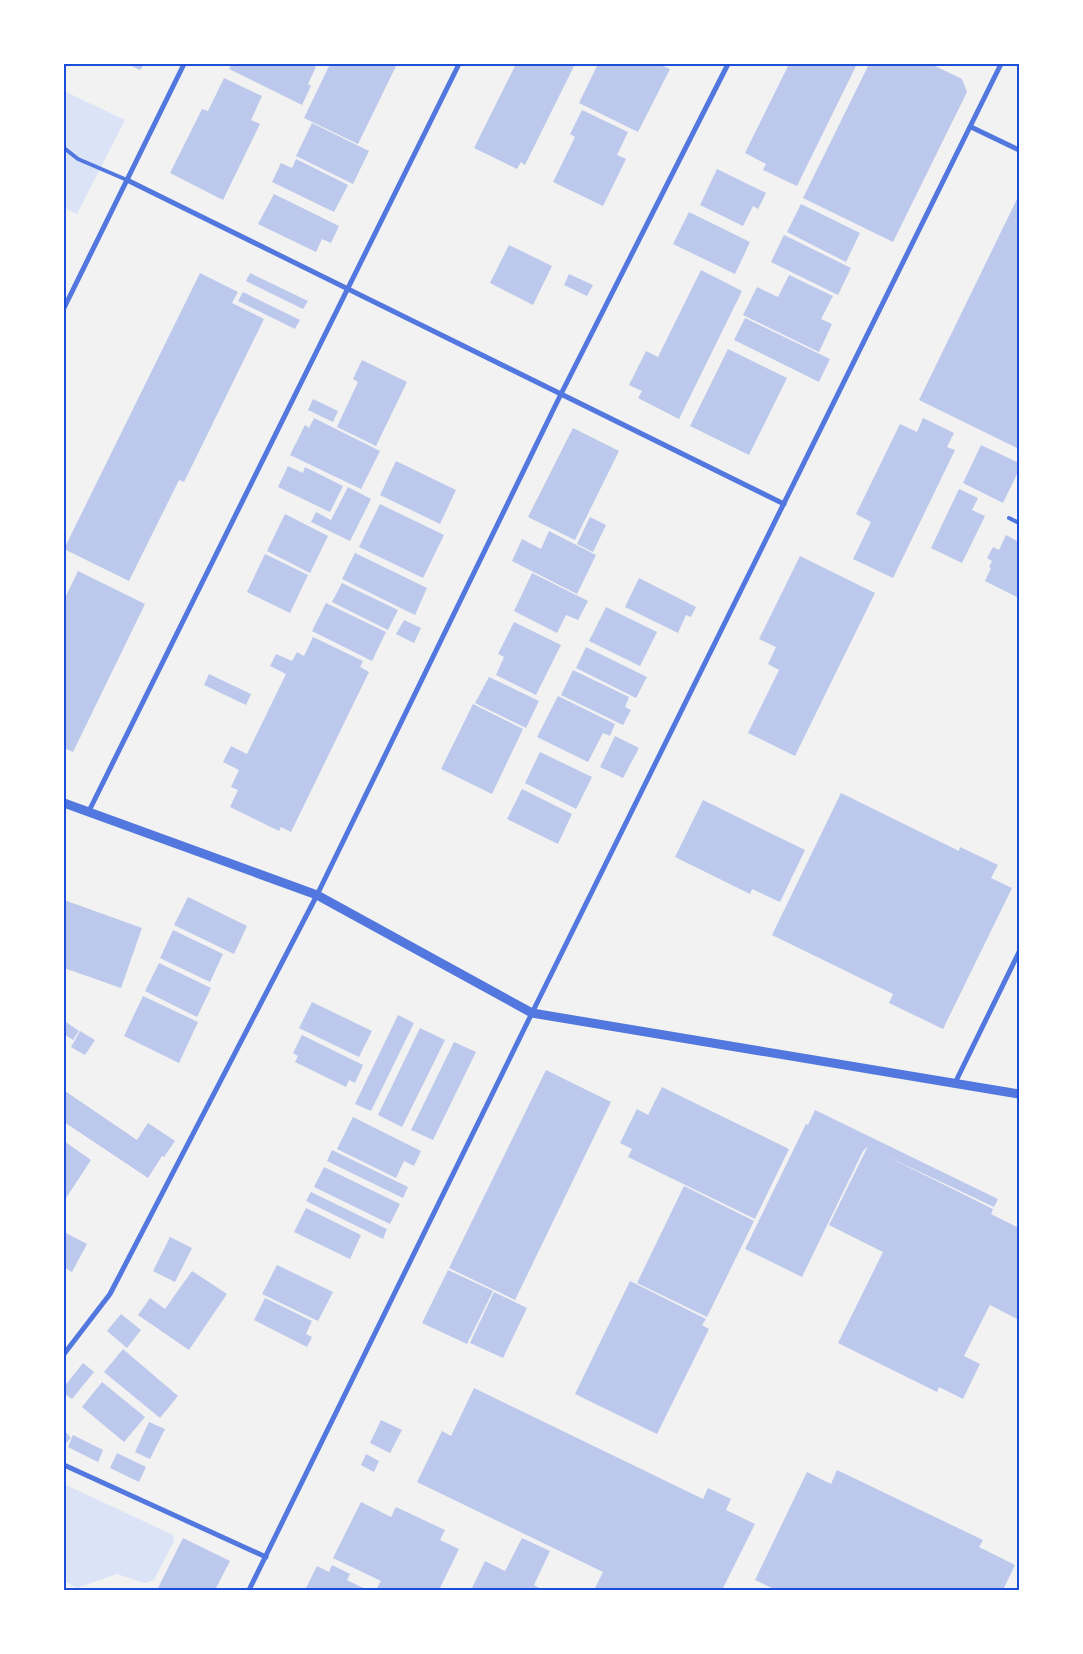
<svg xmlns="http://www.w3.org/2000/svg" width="1083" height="1654" font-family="Arial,sans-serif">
<rect width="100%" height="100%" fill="#f2f2f2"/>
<!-- green -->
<g fill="#dbe4f7">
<path d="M64 91 125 120 77 214 64 208Z"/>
<path d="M64 1484 173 1535 174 1541 154 1580 144 1583 117 1574 77 1588 64 1581Z"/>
</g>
<!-- building -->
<g fill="#bdc9ec">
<path d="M127 64H144L140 70Z"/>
<path d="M232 64H309L316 67 308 84 311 86 302 105 229 69Z"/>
<path d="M330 64H397L358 144 304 118Z"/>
<path d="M516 64H575L525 165 521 162 517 169 474 148Z"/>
<path d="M598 64H659L670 69 638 132 579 103Z"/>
<path d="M789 64H857L797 186 763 170 766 164 745 153Z"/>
<path d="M869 64H931L962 79 967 92 893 242 803 198Z"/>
<path d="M224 78 262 96 251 120 260 124 223 200 170 173 202 109 208 111Z"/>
<path d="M582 110 628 132 617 155 626 159 603 206 553 182 575 137 570 134Z"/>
<path d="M312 123 369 151 353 184 296 156Z"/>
<path d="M296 159 348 185 334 212 272 182 281 163 292 168Z"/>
<path d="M717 169 766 193 758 209 753 206 743 226 700 205Z"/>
<path d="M274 194 339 226 331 243 322 239 316 252 258 224Z"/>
<path d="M1019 195V449L919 400Z"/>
<path d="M801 204 860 233 846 262 787 232Z"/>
<path d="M689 212 750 242 735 274 673 244Z"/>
<path d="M784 235 851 268 838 295 771 262Z"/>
<path d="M509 245 552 266 533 305 490 283Z"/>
<path d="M701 270 742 291 679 419 638 398 642 391 629 385 646 351 658 357Z"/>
<path d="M200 273 238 292 232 303 264 319 184 482 179 480 129 581 64 549Z"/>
<path d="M250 273 308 301 303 309 246 281Z"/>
<path d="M569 274 593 285 587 296 564 285Z"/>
<path d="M789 275 833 296 821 319 832 324 819 352 743 315 757 287 778 297Z"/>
<path d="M243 292 300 320 295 329 238 301Z"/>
<path d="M745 318 830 359 819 382 734 340Z"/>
<path d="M728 349 787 378 749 455 690 426Z"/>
<path d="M362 360 407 382 376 446 337 427 358 382 353 379Z"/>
<path d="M313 399 338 411 333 422 308 410Z"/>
<path d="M314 418 380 451 361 489 290 455 305 425 309 428Z"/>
<path d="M923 418 954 433 947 447 955 450 893 578 853 559 871 522 856 514 900 424 917 432Z"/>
<path d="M573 428 619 451 575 540 528 517Z"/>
<path d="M981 445 1019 463V470L1003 503 963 483Z"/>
<path d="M396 461 456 490 440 524 380 495Z"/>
<path d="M288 466 303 473 305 467 343 486 330 512 278 487Z"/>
<path d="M348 487 371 499 350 541 311 522 316 512 331 520Z"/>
<path d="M959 489 978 498 972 510 985 516 962 563 931 548Z"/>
<path d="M380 504 444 535 423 578 359 547Z"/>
<path d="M285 514 328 536 310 573 267 551Z"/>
<path d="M590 517 606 525 593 552 577 544Z"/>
<path d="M549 531 596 555 577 594 512 561 522 539 541 549Z"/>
<path d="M1006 535 1019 542V598L985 581 991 568 989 567 992 561 987 558 993 547 999 550Z"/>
<path d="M355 553 427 588 415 615 342 579Z"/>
<path d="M265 554 308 575 290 613 247 592Z"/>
<path d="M800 556 875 593 795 756 748 733 779 670 768 664 776 647 759 639Z"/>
<path d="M78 571 145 604 73 752 64 748V600Z"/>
<path d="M532 573 588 601 578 620 566 615 557 633 514 611Z"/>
<path d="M639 578 696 607 691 617 686 615 678 633 625 607Z"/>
<path d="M342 583 398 610 388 630 332 602Z"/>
<path d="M326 603 386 632 372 661 312 631Z"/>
<path d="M606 607 657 632 640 666 589 641Z"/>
<path d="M404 620 421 628 414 643 396 634Z"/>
<path d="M514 622 561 645 536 695 496 675 504 657 498 654Z"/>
<path d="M313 637 363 661 360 667 369 672 291 832 281 827 279 831 230 807 238 790 231 787 239 770 223 762 231 746 247 754 286 674 270 666 276 654 292 661 297 652 304 656Z"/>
<path d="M586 647 647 677 636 698 576 668Z"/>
<path d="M573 670 629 697 625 707 631 710 623 725 561 695Z"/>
<path d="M209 674 251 694 246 705 204 685Z"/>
<path d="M489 677 539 701 526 728 475 703Z"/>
<path d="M558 696 615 724 610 736 603 733 588 762 537 737Z"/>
<path d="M473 704 523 729 492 794 441 769Z"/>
<path d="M615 736 639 748 623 778 600 767Z"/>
<path d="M540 752 592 777 576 809 525 783Z"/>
<path d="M522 789 572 814 558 844 507 819Z"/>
<path d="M841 793 959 851 960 847 998 865 991 878 1012 888 943 1029 889 1003 893 994 772 935Z"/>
<path d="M703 800 805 850 780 902 752 889 750 894 675 857Z"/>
<path d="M188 897 247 926 234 954 174 925Z"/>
<path d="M64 900 142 928 121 988 64 968Z"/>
<path d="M173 930 223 954 210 982 160 958Z"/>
<path d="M159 963 211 988 197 1017 145 991Z"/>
<path d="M143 996 198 1022 179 1063 124 1036Z"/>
<path d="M312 1002 372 1031 359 1057 299 1028Z"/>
<path d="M398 1015 414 1023 371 1111 355 1104Z"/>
<path d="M66 1022 79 1031 73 1040 64 1034V1026Z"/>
<path d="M420 1028 445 1040 402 1127 378 1115Z"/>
<path d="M80 1031 95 1040 85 1055 71 1047Z"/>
<path d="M302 1035 363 1065 355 1083 349 1080 346 1087 295 1062 298 1056 293 1053Z"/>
<path d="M454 1042 476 1052 433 1140 411 1130Z"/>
<path d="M546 1070 611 1102 515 1300 449 1268Z"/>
<path d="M662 1087 789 1149 755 1219 628 1157 632 1149 620 1143 637 1109 648 1115Z"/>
<path d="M65 1091 137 1140 148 1123 175 1141 164 1157 162 1156 148 1178 64 1122Z"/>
<path d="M815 1110 998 1199 994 1207 882 1154 993 1209 991 1214 1019 1228V1320L990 1305 964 1356 980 1364 963 1399 939 1387 937 1392 838 1343 883 1252 829 1225 868 1146 863 1151 802 1277 745 1249 806 1124 808 1125Z"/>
<path d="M353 1117 421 1151 414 1166 404 1161 396 1178 337 1149Z"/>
<path d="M64 1141 91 1160 64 1201Z"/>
<path d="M332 1150 408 1187 403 1198 327 1161Z"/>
<path d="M324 1167 400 1204 390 1224 314 1187Z"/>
<path d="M684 1186 754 1221 707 1317 637 1283Z"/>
<path d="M311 1192 387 1229 383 1239 306 1201Z"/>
<path d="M306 1208 361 1235 350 1259 294 1232Z"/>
<path d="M64 1232 87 1244 72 1272 64 1267Z"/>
<path d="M170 1237 192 1248 175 1282 153 1271Z"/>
<path d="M277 1265 333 1292 318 1321 262 1294Z"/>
<path d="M448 1270 493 1291 467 1344 422 1323Z"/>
<path d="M192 1271 227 1294 189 1350 138 1315 150 1298 165 1309Z"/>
<path d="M630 1281 706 1319 702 1325 709 1329 657 1434 575 1394Z"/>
<path d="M494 1292 527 1308 503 1358 470 1343Z"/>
<path d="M265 1298 312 1321 306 1334 312 1337 307 1347 254 1320Z"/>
<path d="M121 1314 141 1330 127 1348 107 1331Z"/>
<path d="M123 1349 178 1396 160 1418 104 1372Z"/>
<path d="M83 1363 94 1372 72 1399 64 1393V1387Z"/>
<path d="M102 1382 145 1417 124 1442 82 1407Z"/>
<path d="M474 1388 703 1499 708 1488 731 1499 726 1510 755 1524 722 1590H594L603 1572 417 1482 442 1431 451 1436Z"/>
<path d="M381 1420 402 1430 390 1453 370 1443Z"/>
<path d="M149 1422 165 1429 150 1459 135 1452Z"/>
<path d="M64 1430 71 1438 64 1445Z"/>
<path d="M73 1435 103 1450 98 1462 68 1447Z"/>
<path d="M117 1453 146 1467 139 1482 110 1468Z"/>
<path d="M366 1454 379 1461 374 1472 361 1465Z"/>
<path d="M837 1470 983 1540 979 1547 1015 1565 1003 1590H776L755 1580 807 1472 831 1484Z"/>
<path d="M361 1502 391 1517 396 1507 445 1530 440 1540 459 1549 439 1590H376L381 1581 333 1558Z"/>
<path d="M183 1538 230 1561 215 1590H157Z"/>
<path d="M522 1538 550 1551 534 1585 543 1590H471L485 1561 505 1571Z"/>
<path d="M332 1565 350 1574 347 1580 363 1588 361 1590H305L317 1566 329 1572Z"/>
</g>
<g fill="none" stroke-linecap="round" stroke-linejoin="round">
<!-- service -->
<g stroke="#5277de" stroke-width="4">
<path d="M64 148 78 159 127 180"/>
<path d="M1009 518 1019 523"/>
</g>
<!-- minor -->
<g stroke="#5277de" stroke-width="5">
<path d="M971 127 1019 150"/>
<path d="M127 180 784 504"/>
<path d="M64 308 184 64"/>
<path d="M88 813 459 64"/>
<path d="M955 1083 1019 952"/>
<path d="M64 1354 110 1294 317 895 561 394 728 64"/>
<path d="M64 1465 266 1557"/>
<path d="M249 1590 532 1013 1001 64"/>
</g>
<!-- tertiary -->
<path stroke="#5277de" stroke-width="9" d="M64 803 317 895 532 1013 1019 1094"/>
</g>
<!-- border -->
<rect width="1083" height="1654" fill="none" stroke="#ffffff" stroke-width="130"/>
<rect x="65" y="65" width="953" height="1524" fill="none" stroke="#1d4ed8" stroke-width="2"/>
</svg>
